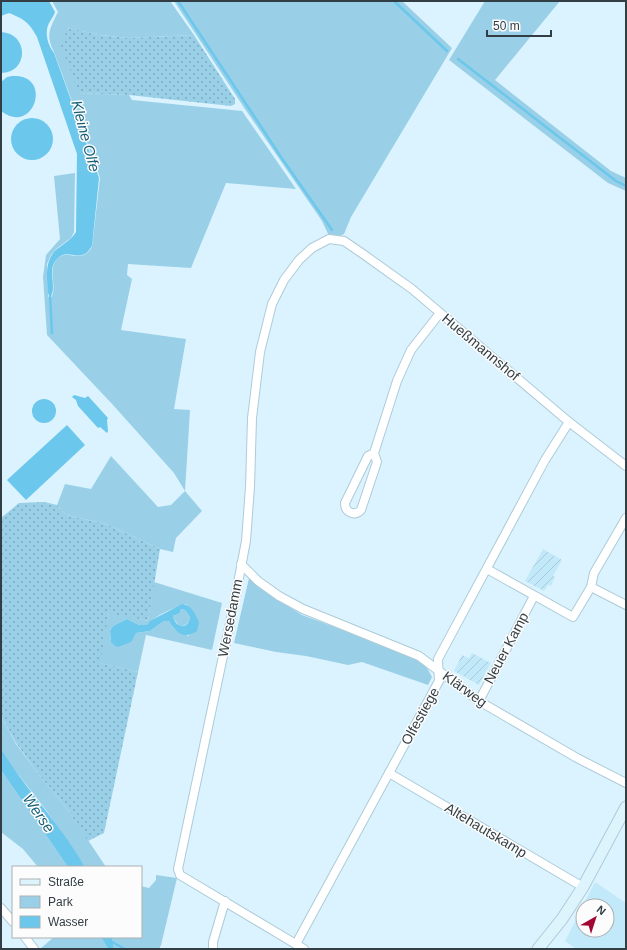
<svg xmlns="http://www.w3.org/2000/svg" width="627" height="950" font-family="Arial,sans-serif">
<defs>
<pattern id="industrial-furrows" width="10" height="10" patternUnits="userSpaceOnUse"><rect width="10" height="10" fill="#c2e9fa"/><path d="M-1 1l2-2M0 10L10 0M9 11l2-2" fill="none" stroke="#a7c9d8"/></pattern>
<pattern id="garden-dots" width="8" height="8" patternUnits="userSpaceOnUse"><rect width="8" height="8" fill="#99d0e8"/><path d="M2 2h.1M6 6h.1" fill="none" stroke="#7daabe" stroke-width="1.8" stroke-linecap="round"/></pattern>
</defs>
<rect width="100%" height="100%" fill="#dbf3fe"/>
<!-- built -->
<path fill="#c2e9fa" fill-rule="evenodd" d="M595 882 626 903V949H576L565 941ZM583 906H607V930H583Z"/>
<!-- industrial -->
<g fill="url(#industrial-furrows)">
<path d="M543 549 562 560 553 576 555 577 551 586 548 585 544 591 525 581Z"/>
<path d="M472 653 491 663 479 685 454 671 462 655 469 658Z"/>
</g>
<!-- green -->
<g fill="#99d0e8" fill-rule="evenodd">
<path d="M52 1H170L194 35 129 38 99 35 68 28 79 93 129 95 132 100 242 111 296 189 226 183 191 268 128 264 127 275 132 279 121 330 186 339 174 409 190 410 185 491 202 511 176 538 173 552 160 549 106 524 66 515 57 505 65 484 91 489 111 456 158 507 171 505 185 491 174 473 113 405 47 335 43 277 46 255 60 239 54 176 75 173 74 232 71 238 56 249 51 255 47 264 48 293V297L51 298C58 286 47 270 57 259 68 247 80 266 92 247L100 178 54 52C45 35 50 28 58 12Z"/>
<path d="M174 1H402L452 48 351 217 344 234 340 236H329L322 221 245 109Z"/>
<path d="M485 1H560L495 80 611 171 626 178V191L608 183 449 60Z"/>
<path d="M249 578 277 599 302 615 418 658 427 668 432 677 428 685 362 662 348 665 306 656 276 652 234 643Z"/>
<path d="M154 582 222 603 212 650 146 635 138 672 99 663 109 612 148 621ZM186 604 192 610 189 636 174 629 169 621H164L150 631 136 633 111 642 110 631 113 626 127 619 139 625H147C153 617 176 606 186 604Z"/>
<path d="M181 609 185 610 190 617C189 623 185 627 179 626L174 619 173 616 180 613Z"/>
<path d="M1 716 16 744 37 772 68 810 106 867H85L46 810 7 760 1 749Z"/>
<path d="M1 770 68 867H38L23 849 1 832Z"/>
<path d="M156 875 177 878 161 945 159 949H114L112 937H141V886L149 888 156 880Z"/>
<path d="M54 937H101L108 949H40Z"/>
</g>
<!-- garden -->
<g fill="url(#garden-dots)">
<path d="M69 28 99 35 129 38 194 35 235 99V104L231 106 129 95 79 93 60 43Z"/>
<path d="M44 502 57 505 66 515 106 524 160 549 148 621 109 613 100 663 138 672 104 833 88 841 68 810 37 772 16 743 1 716V518L19 503Z"/>
</g>
<!-- water -->
<g fill="#6bc7eb" fill-rule="evenodd">
<path d="M1 1H49L55 12C54 16 51 19 49 23 44 33 48 45 54 53L99 178 92 246C80 266 68 246 57 259 46 270 58 286 50 298L48 293C47 278 44 260 57 249 65 243 71 240 76 232L77 154 37 37C29 22 24 19 9 13L1 16Z"/>
<path d="M1 32C29 33 29 73 1 73Z"/>
<path d="M12 76C54 73 34 137 1 111V82L7 77Z"/>
<circle cx="32" cy="139" r="21"/>
<path d="M74 395 85 398 88 396 108 418 107 420 108 431 107 433 100 427 98 428 78 406 76 400 72 397Z"/>
<circle cx="44" cy="411" r="12"/>
<path d="M67 425 85 445 26 500 7 480Z"/>
<path d="M182 604C191 604 195 614 199 622L197 631C184 640 176 633 169 621H164L150 631 136 633 131 642 118 647 115 646 111 642 110 631 113 626 127 619 139 625H147L150 621ZM181 609 185 610 190 617C188 630 176 629 173 616L180 613Z"/>
<path d="M1 749C26 790 61 825 85 867H68L1 770Z"/>
<path d="M101 937H112L114 949H108Z"/>
</g>
<g fill="none" stroke-linecap="round" stroke-linejoin="round">
<!-- stream -->
<g stroke="#6bc7eb" stroke-width="2.5">
<path d="M178 1 281 157 332 230"/>
<path d="M394 1 447 51"/>
<path d="M458 59 616 181 626 186"/>
<path d="M50 296 52 333"/>
<path d="M112 942 125 949"/>
</g>
<defs>
<g id="street">
<path d="M374 453 377 462 361 510C354 517 345 512 345 503L368 456 374 453 397 381 411 350 440 313"/>
<path d="M241 564 258 581 279 596 303 609 419 656 479 701 577 758 626 783"/>
<path d="M487 569 573 617 591 587 594 573 626 518"/>
<path d="M591 587 626 605"/>
<path d="M479 701 534 596"/>
<path d="M389 773 583 887"/>
<path d="M1 908 13 922"/>
<path d="M25 937 34 949"/>
<path d="M296 944 439 681 438 659 545 460 569 422"/>
<path d="M213 949V942L225 901"/>
<path d="M304 949 180 875 178 869 233 609 246 541 250 487 252 418 260 352 272 304 284 280 299 260 312 248 329 239 344 241 363 254 412 289 569 422 626 466"/>
</g>
<path id="secondary" d="M538 949 562 919 583 887 626 807"/>
</defs>
<!-- street casing -->
<use href="#street" stroke="#adcbd8" stroke-width="10"/>
<!-- secondary casing -->
<use href="#secondary" stroke="#adcbd8" stroke-width="13"/>
<!-- street -->
<use href="#street" stroke="#fff" stroke-width="8"/>
<!-- secondary -->
<use href="#secondary" stroke="#def4fd" stroke-width="11"/>
</g>
<g text-anchor="middle" dominant-baseline="central" stroke-width="3" stroke-linejoin="round" paint-order="stroke">
<!-- street labels -->
<g font-size="14" fill="#323e43" stroke="#fcfcfc">
<text transform="translate(481 347) rotate(40)">Hueßmannshof</text>
<text transform="translate(230 618) rotate(-79)">Wersedamm</text>
<text transform="translate(506 648) rotate(-62)">Neuer Kamp</text>
<text transform="translate(465 689) rotate(36)">Klärweg</text>
<text transform="translate(420 716) rotate(-61)">Olfestiege</text>
<text transform="translate(486 830) rotate(31)">Altehautskamp</text>
</g>
<!-- water labels -->
<g font-size="15" font-style="italic" fill="#176079" stroke="#fcfcfc">
<text transform="translate(86 136) rotate(75)">Kleine Olfe</text>
<text transform="translate(39 813) rotate(55)">Werse</text>
</g>
</g>
<!-- border -->
<rect width="627" height="950" fill="none" stroke="#323e43" stroke-width="4"/>
<!-- legend -->
<rect x="12" y="866" width="130" height="72" fill="#fcfcfc" stroke="#abb0b2"/>
<rect x="20" y="879" width="20" height="6" fill="#def4fd" stroke="#abb0b2"/>
<text x="48" y="886" font-size="12" fill="#323e43">Straße</text>
<rect x="20" y="896" width="20" height="12" fill="#99d0e8" stroke="#abb0b2"/>
<text x="48" y="906" font-size="12" fill="#323e43">Park</text>
<rect x="20" y="916" width="20" height="12" fill="#6bc7eb" stroke="#abb0b2"/>
<text x="48" y="926" font-size="12" fill="#323e43">Wasser</text>
<!-- north arrow -->
<g transform="translate(595 918) rotate(39)"><circle r="19" fill="#fcfcfc" stroke="#abb0b2"/>
<path d="M0-3L7 15L0 10L-7 15Z" fill="#a30633"/>
<text y="-6" font-size="11" font-weight="bold" text-anchor="middle" fill="#323e43">N</text>
</g>
<!-- scale -->
<path d="M487 30v6h64v-6" fill="none" stroke="#323e43" stroke-width="2"/>
<text x="493" y="30" font-size="12" fill="#323e43" stroke="#fcfcfc" stroke-width="3" paint-order="stroke">50 m</text>
</svg>
